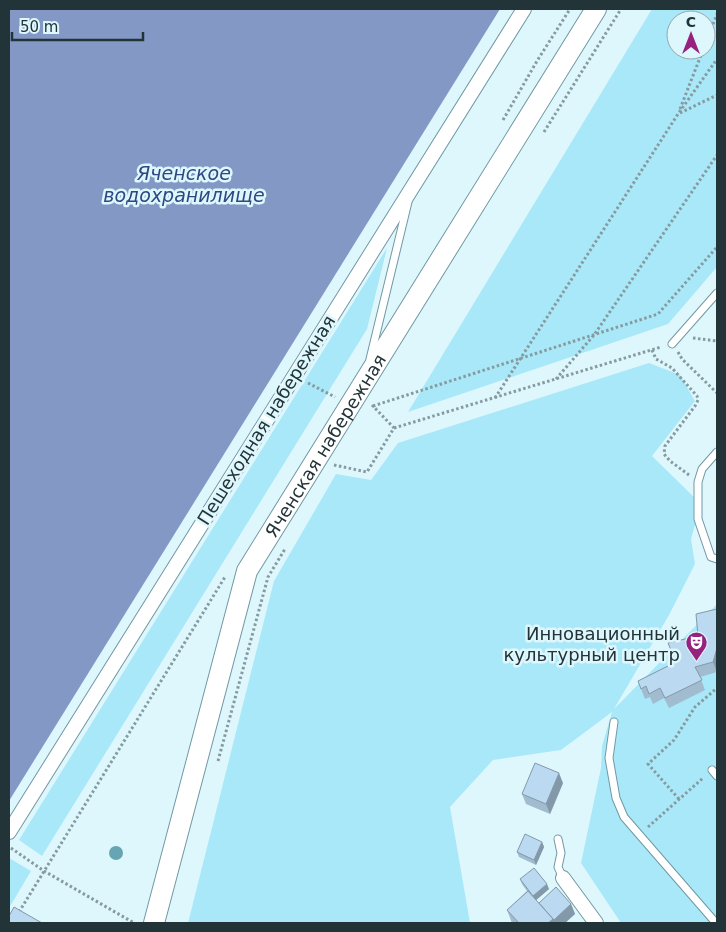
<svg xmlns="http://www.w3.org/2000/svg" width="726" height="932" font-family="'DejaVu Sans',sans-serif">
<rect width="100%" height="100%" fill="#def7fd"/>
<!-- green -->
<g fill="#a9e8f8" fill-rule="evenodd">
<path d="M652 9H717V267L668 324 408 412ZM676 20H706V50H676Z"/>
<path d="M387 248 367 329 42 856 19 840Z"/>
<path d="M649 363 680 375 695 401 652 456 701 504 691 539 695 564 669 615 614 709 717 604V923H621L581 863 601 768 602 746 612 712 561 750 493 760 450 807 470 923H188L274 581 336 474 371 480 398 443Z"/>
<path d="M9 858 31 871 9 908Z"/>
</g>
<!-- water -->
<path fill="#8398c5" d="M9 9H500L9 801Z"/>
<g fill="none" stroke-linecap="round" stroke-linejoin="round">
<defs>
<g id="lane">
<path d="M672 344 717 293"/>
<path d="M370 359 408 202"/>
<path d="M717 452 702 469 698 482V519L711 557 717 559"/>
<path d="M614 722 609 758 616 798 624 817 716 923"/>
<path d="M712 770 717 776"/>
<path d="M558 839 561 853 558 867 563 878"/>
</g>
<g id="street">
<path d="M9 832 524 9"/>
<path d="M563 878 596 923"/>
</g>
<g id="secondary">
<path id="s1" d="M154 923 247 571 596 9"/>
</g>
</defs>
<!-- lane casing -->
<use href="#lane" stroke="#7199a3" stroke-width="9"/>
<!-- street casing -->
<use href="#street" stroke="#7199a3" stroke-width="16"/>
<!-- secondary casing -->
<use href="#secondary" stroke="#7199a3" stroke-width="22"/>
<!-- path -->
<g stroke="#869ba0" stroke-width="3" stroke-dasharray="2.5 2.5" stroke-linecap="butt">
<path d="M706 43 717 14"/>
<path d="M680 109 703 50"/>
<path d="M680 113 717 95"/>
<path d="M503 120 537 61 570 9"/>
<path d="M544 132 621 9"/>
<path d="M693 338 717 341"/>
<path d="M652 350 656 359 672 368 697 396 698 400 695 406 665 446 664 454 670 461 689 475"/>
<path d="M678 352 682 359 717 393"/>
<path d="M556 379 594 335 717 155"/>
<path d="M308 383 335 397"/>
<path d="M495 398 678 114 717 59"/>
<path d="M373 406 658 314 717 247"/>
<path d="M394 428 661 347"/>
<path d="M334 465 367 472 394 428 373 406 372 407"/>
<path d="M218 761 268 577 285 549"/>
<path d="M679 799 648 764 674 740 695 707 717 688"/>
<path d="M648 827 703 778"/>
<path d="M11 848 44 871 134 923"/>
<path d="M19 912 225 577"/>
</g>
<!-- lane -->
<use href="#lane" stroke="#fff" stroke-width="7"/>
<!-- street -->
<use href="#street" stroke="#fff" stroke-width="14"/>
<!-- secondary -->
<use href="#secondary" stroke="#fff" stroke-width="20"/>
</g>
<!-- trees -->
<circle fill="#66a5b1" cx="116" cy="853" r="7"/>
<!-- wall -->
<g fill="#a1bbcf">
<path d="M717 609V672L700 677 705 690 669 708 664 698 653 704 650 697 645 699 638 681 675 662 668 643 698 636Z"/>
<path d="M563 783 550 814 526 804 522 794Z"/>
<path d="M542 842 544 847 536 865 519 857 517 852Z"/>
<path d="M520 879 549 889 536 900 539 903 571 904 575 914 565 923H512L507 910 527 891 522 884Z"/>
</g>
<!-- shaded-wall -->
<g fill="#8399a9">
<path d="M717 648V672L713 662Z"/>
<path d="M559 773 563 783 550 814 546 804Z"/>
<path d="M542 842 544 847 536 865 534 860Z"/>
<path d="M547 884 549 889 535 901 533 896Z"/>
<path d="M571 904 575 914 565 923H548Z"/>
</g>
<!-- building -->
<g fill="#bbdaf1" stroke="#8399a9">
<path d="M717 609V648L713 662 695 667 702 680 665 698 660 688 649 694 646 686 641 689 638 681 676 662 668 643 698 636 696 614Z"/>
<path d="M535 763 559 773 546 804 522 794Z"/>
<path d="M525 834 542 842 534 860 517 852Z"/>
<path d="M534 868 547 884 533 896 520 879Z"/>
<path d="M556 887 571 904 554 920 539 903Z"/>
<path d="M528 891 553 919 548 923H519L507 910Z"/>
<path d="M14 907 42 923H9V916Z"/>
</g>
<!-- icons -->
<defs>
<symbol id="theatre-pin" viewBox="-11 -11 22 30"><path d="M0 17L-7.5 6A9.5 9.5 0 1 1 7.5 6Z" fill="#97217e" stroke="#def7fd"/><path d="M-5-5.5Q0-4 5-5.5V0Q5 5 0 6Q-5 5-5 0ZM-3.3-2.5H-1v1.5H-3.3ZM1-2.5H3.3v1.5H1ZM-2.8 1Q0 5.5 2.8 1Z" fill="#fff"/></symbol>
</defs>
<g fill-rule="evenodd">
<use href="#theatre-pin" x="684" y="630" width="25" height="34"/>
</g>
<g text-anchor="middle" dominant-baseline="central" stroke-width="5" stroke-linejoin="round" paint-order="stroke">
<!-- street labels -->
<g font-size="18" fill="#233438" stroke="#def7fd">
<text transform="translate(266 420) rotate(-58)">Пешеходная набережная</text>
<text stroke="none"><textPath href="#s1" startOffset="512">Яченская набережная</textPath></text>
</g>
<!-- poi labels -->
<g font-size="18" fill="#233438" stroke="#def7fd" text-anchor="end">
<text x="680" y="633">Инновационный<tspan x="680" dy="21">культурный центр</tspan></text>
</g>
<!-- water labels -->
<g font-size="19" font-style="italic" fill="#2f4881" stroke="#def7fd">
<text x="184" y="173">Яченское<tspan x="184" dy="22">водохранилище</tspan></text>
</g>
</g>
<!-- border -->
<rect width="726" height="932" fill="none" stroke="#233438" stroke-width="20"/>
<!-- north arrow -->
<g transform="translate(691 35)"><circle r="24" fill="#def7fd" stroke="#93a9ae"/>
<path d="M0-4L9 19L0 12L-9 19Z" fill="#97217e"/>
<text y="-8" font-size="14" font-weight="bold" text-anchor="middle" fill="#233438">С</text>
</g>
<!-- scale -->
<path d="M12 32v8h131v-8" fill="none" stroke="#233438" stroke-width="2.5"/>
<text x="20" y="32" font-size="15" fill="#233438" stroke="#def7fd" stroke-width="4" paint-order="stroke">50 m</text>
</svg>
